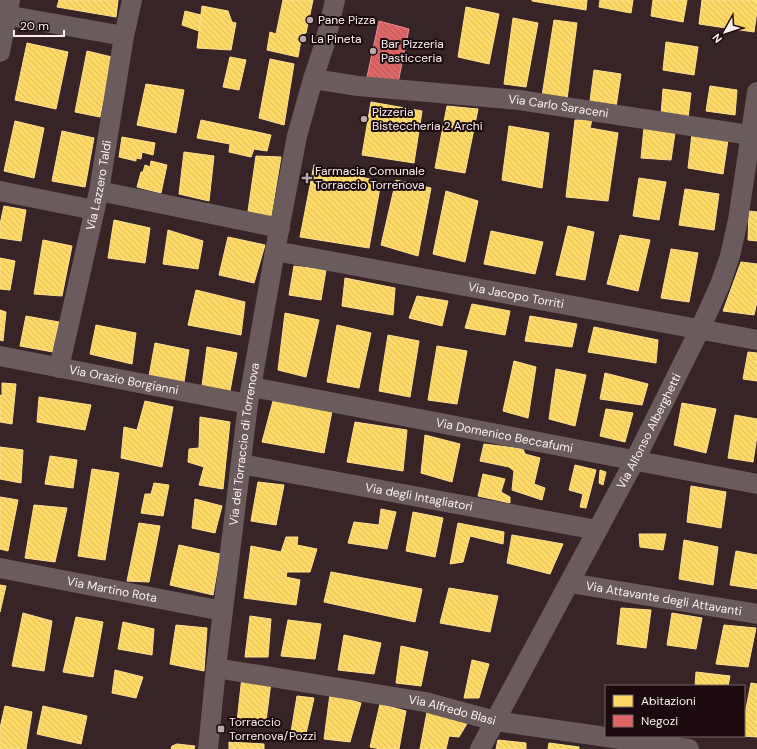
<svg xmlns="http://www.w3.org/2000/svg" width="757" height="749" font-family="'DM Sans',sans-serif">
<defs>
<pattern id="homes-back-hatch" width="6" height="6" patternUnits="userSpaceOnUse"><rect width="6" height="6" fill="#ffd966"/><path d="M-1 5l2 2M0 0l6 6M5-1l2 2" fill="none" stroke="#dbbc60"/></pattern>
<pattern id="shops-back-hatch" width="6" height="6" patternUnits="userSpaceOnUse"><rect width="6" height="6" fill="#e06666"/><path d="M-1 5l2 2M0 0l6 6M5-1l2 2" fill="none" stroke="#ac5c5c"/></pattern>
</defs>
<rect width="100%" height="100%" fill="#362427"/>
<!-- homes -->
<g fill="url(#homes-back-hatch)" stroke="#ffe090">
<path d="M59 0H118L116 17 57 7Z"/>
<path d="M283 0H313L306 33 302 34 298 57 267 50 270 32 276 34Z"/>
<path d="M532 0H587L586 10 532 1Z"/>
<path d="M600 0H633L631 13 599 7Z"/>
<path d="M653 0H687L683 22 651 16Z"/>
<path d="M702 0H757V11L754 32 699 24Z"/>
<path d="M202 6 228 11 232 22 236 23 231 50 197 48Z"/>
<path d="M466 7 499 14 489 64 458 57Z"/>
<path d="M185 11 201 15 199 31 182 25Z"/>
<path d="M513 18 538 23 526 87 504 84Z"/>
<path d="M554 20 577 23 567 99 542 96Z"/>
<path d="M666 42 698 47 694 75 663 70Z"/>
<path d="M27 43 68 52 56 109 15 100Z"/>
<path d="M87 51 112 57 100 117 75 112Z"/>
<path d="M230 57 246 60 239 90 223 87Z"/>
<path d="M270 59 294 64 284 125 259 118Z"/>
<path d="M594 70 621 74 616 107 590 101Z"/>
<path d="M146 84 184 90 176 133 137 125Z"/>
<path d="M710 86 737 90 735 115 706 111Z"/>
<path d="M663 89 691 93 688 118 661 115Z"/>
<path d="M371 102 422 111 414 163 362 155Z"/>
<path d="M447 106 478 109 465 173 435 168Z"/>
<path d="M201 120 271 135 267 151 254 149 251 157 229 152 230 144 197 138Z"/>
<path d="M575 120H592L590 128 618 133 608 201 566 197Z"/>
<path d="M15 121 44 128 34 178 4 171Z"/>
<path d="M509 126 549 133 542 188 502 180Z"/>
<path d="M644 128 675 133 671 160 641 158Z"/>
<path d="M62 131 94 138 85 187 52 181Z"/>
<path d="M692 134 728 140 723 174 688 168Z"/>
<path d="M122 137 155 143 153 155 142 152 141 159 136 158V161L119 157Z"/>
<path d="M184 152 214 156 209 201 179 194Z"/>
<path d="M256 156 281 157 271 217 248 211Z"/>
<path d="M151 161 167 165 161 193 137 187 141 172H143L145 165 150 167Z"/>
<path d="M314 165 381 182 369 248 300 237Z"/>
<path d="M639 178 666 182 659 220 633 216Z"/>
<path d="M396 180 431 188 418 256 381 245Z"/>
<path d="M685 189 719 194 714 230 679 225Z"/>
<path d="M446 191 478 201 465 262 433 254Z"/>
<path d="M4 206 26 210 21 241 0 238V224Z"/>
<path d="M749 211 757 212V241L748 240Z"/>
<path d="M114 220 150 228 145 263 108 258Z"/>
<path d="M568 226 594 232 585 280 556 275Z"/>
<path d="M168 230 203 241 198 269 163 264Z"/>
<path d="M491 231 543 242 535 274 484 264Z"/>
<path d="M620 235 650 240 638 291 607 284Z"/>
<path d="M228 237 265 245 254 283 219 275Z"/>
<path d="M43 240 72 246 62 296 34 294Z"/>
<path d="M671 249 698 253 689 302 661 298Z"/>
<path d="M0 258 15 261 10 290 0 289Z"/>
<path d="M741 262 757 264V302L754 315 723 311Z"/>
<path d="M294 266 326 270 321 300 289 295Z"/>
<path d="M345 278 395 288 393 315 342 306Z"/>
<path d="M196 290 245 302 241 335 188 325Z"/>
<path d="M417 296 448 301 442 326 409 318Z"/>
<path d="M472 304 510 311 505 335 465 328Z"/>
<path d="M0 310 6 312 3 341 0 340Z"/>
<path d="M285 313 319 320 306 377 278 370Z"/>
<path d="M26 316 59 322 53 352 20 346Z"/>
<path d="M530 316 577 324 572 347 525 341Z"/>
<path d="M96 325 136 333 132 364 90 354Z"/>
<path d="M337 325 371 333 359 388 327 382Z"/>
<path d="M594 327 658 340 656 363 588 352Z"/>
<path d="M388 335 419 341 410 397 379 391Z"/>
<path d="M155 343 189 350 184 382 149 376Z"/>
<path d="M437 346 467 351 457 404 428 400Z"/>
<path d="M207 347 237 353 230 391 202 386Z"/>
<path d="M748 352 757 353V381L743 379Z"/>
<path d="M514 361 536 367 528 418 503 411Z"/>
<path d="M556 369 586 375 575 426 549 419Z"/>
<path d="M605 373 648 384 642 405 600 399Z"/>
<path d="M2 383 16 384 12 424 0 422V395L2 396Z"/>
<path d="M39 397 91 405 85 430 37 422Z"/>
<path d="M145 401 173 407 162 467 121 458 124 427 137 430Z"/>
<path d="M273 401 332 411 324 453 262 442Z"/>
<path d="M682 403 716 409 706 453 674 445Z"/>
<path d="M606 409 633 413 625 442 600 436Z"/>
<path d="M735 415 757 419V436L753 462 728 458Z"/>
<path d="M200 417 230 422 223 489 199 485 204 467 188 462 189 449 199 448Z"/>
<path d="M355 422 407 430 403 471 347 462Z"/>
<path d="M425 435 460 444 452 482 421 473Z"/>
<path d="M484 444 523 449 525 454 540 458 534 484 545 488 542 500 512 490 514 471 509 467 480 461Z"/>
<path d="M0 447 23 450 21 483 0 479Z"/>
<path d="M50 456 77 460 73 488 45 484Z"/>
<path d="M575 465 596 470 586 508 580 507 583 494 569 490Z"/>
<path d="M92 469 119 473 105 560 78 556Z"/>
<path d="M600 470 606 472 603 485 599 483Z"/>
<path d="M483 474 505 479 501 492 510 497V503L478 496Z"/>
<path d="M258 482 284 485 276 525 251 521Z"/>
<path d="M154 483 169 485 163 516 141 513 145 494H151Z"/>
<path d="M691 486 726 492 721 528 687 522Z"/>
<path d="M0 497 18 500 8 551 0 549Z"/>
<path d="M195 499 222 506 215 533 192 528Z"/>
<path d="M34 505 67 508 55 562 25 558Z"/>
<path d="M381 509 396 512 387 549 348 543 354 522 379 525Z"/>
<path d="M413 512 443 518 435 557 406 551Z"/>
<path d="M139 523 160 526 149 582 127 581Z"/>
<path d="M458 523 504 532 503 544 470 536 463 562 450 564Z"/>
<path d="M639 534H666L663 550 640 547Z"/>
<path d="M512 535 563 544 550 574 507 563Z"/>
<path d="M286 537H298L297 545 317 549 310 572H287L286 577 300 580 296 605 244 598 251 546 281 552Z"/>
<path d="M684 540 718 547 713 585 679 579Z"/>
<path d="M179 545 220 554 213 595 170 585Z"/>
<path d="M736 551 757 555V589L730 585Z"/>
<path d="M331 572 422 589 415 622 324 602Z"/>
<path d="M0 585 6 586 0 612Z"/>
<path d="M449 588 498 596 490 632 440 623Z"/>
<path d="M621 608 651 610 646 648 617 644Z"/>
<path d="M23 613 52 621 44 671 12 666Z"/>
<path d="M672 613 702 618 696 649 667 645Z"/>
<path d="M250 616 271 619 268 657H245Z"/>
<path d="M76 617 103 622 93 677 63 672Z"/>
<path d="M288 620 321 624 315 659 281 656Z"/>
<path d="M123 622 154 629 152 655 118 649Z"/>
<path d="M176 625 207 628 204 671 170 664Z"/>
<path d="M724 625 756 628 748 667 716 664Z"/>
<path d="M344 635 381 643 374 674 338 670Z"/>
<path d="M401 646 428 652 421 686 396 683Z"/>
<path d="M472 660 489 664 479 698H464Z"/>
<path d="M115 670 143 677 136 698 112 693Z"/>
<path d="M696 672 730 676 728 686H695Z"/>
<path d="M242 676 271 682 266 721 237 722Z"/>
<path d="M751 683 757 684V737L742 736H744V719Z"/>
<path d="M330 694 361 703 350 742 324 739Z"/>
<path d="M297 696 314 698 305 738H290Z"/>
<path d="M380 704 406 711 399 749H381L370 747Z"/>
<path d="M5 706 32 712 26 749H0V728Z"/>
<path d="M43 706 87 716 81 744 37 734Z"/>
<path d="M427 712 468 722 459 737 449 736 446 749H420Z"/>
<path d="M498 740 526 743V749H496Z"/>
<path d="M229 742 264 744V749H229Z"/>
<path d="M549 743 579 747V749H548Z"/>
<path d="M177 744 195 746 194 749H171L172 746Z"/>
</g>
<!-- shops -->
<path fill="url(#shops-back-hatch)" stroke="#e98f90" d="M379 21 409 29 398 83 367 77Z"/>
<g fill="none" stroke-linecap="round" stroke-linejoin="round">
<!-- street -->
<g stroke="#6a5b5d" stroke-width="20">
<path d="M0 14 124 36"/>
<path d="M0 52 10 0"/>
<path id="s1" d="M313 79 358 86 519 100 757 136"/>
<path d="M0 191 94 210"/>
<path d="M99 191 280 228"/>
<path id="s2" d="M275 251 757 340"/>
<path id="s3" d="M0 356 248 404"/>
<path id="s4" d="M59 368 99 191 124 36 132 0"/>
<path id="s5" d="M252 387 757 484"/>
<path id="s6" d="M241 464 597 530"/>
<path id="s7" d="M0 568 223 611"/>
<path id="s8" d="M570 583 757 614"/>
<path id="s9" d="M216 668 425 702 495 721 689 749"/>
<path id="s10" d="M208 749 216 668 248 404 275 251 297 136 313 79 325 43 335 0"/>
<path id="s11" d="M480 749 635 460 700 329 720 285 730 256 738 220 757 92"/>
</g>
</g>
<!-- markers -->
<g fill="#b9a9aa" stroke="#1b0b0e" stroke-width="1.5">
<circle cx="310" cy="20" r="4"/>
<circle cx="303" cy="39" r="4"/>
<circle cx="373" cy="51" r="4"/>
<circle cx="364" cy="119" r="4"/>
<path d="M305 172h4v4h4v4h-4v4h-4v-4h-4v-4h4z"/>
<rect x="217" y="725" width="8" height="8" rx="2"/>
</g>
<g text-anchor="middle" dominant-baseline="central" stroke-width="4" stroke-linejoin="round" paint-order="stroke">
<!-- poi labels -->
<g font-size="12" fill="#fff0f1" stroke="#1b0b0e" text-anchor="start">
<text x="318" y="20">Pane Pizza</text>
<text x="311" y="39">La Pineta</text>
<text x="381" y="44">Bar Pizzeria<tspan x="381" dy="14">Pasticceria</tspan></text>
<text x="372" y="112">Pizzeria<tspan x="372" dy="14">Bisteccheria 2 Archi</tspan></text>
<text x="315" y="171">Farmacia Comunale<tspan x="315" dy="14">Torraccio Torrenova</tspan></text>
<text x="229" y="722">Torraccio<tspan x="229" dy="14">Torrenova/Pozzi</tspan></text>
</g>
<!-- street labels -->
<g font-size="12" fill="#fff0f1" stroke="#1b0b0e">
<text stroke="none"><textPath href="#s1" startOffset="247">Via Carlo Saraceni</textPath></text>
<text stroke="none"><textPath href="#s4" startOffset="187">Via Lazzero Taldi</textPath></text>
<text stroke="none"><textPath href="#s2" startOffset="245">Via Jacopo Torriti</textPath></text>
<text stroke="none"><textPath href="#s3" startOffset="126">Via Orazio Borgianni</textPath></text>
<text stroke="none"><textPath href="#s11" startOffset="360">Via Alfonso Alberghetti</textPath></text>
<text stroke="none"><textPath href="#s5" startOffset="257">Via Domenico Beccafumi</textPath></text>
<text stroke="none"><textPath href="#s10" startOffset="307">Via del Torraccio di Torrenova</textPath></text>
<text stroke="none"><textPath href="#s6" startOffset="181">Via degli Intagliatori</textPath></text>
<text stroke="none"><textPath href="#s7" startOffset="114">Via Martino Rota</textPath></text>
<text stroke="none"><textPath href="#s8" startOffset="95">Via Attavante degli Attavanti</textPath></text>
<text stroke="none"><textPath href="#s9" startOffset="240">Via Alfredo Blasi</textPath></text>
</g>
</g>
<!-- legend -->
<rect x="605" y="685" width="140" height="52" fill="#1b0b0e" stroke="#766769"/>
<rect x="613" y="695" width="20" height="12" fill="#ffd966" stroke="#766769"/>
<text x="641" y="705" font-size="12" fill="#fff0f1">Abitazioni</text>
<rect x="613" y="715" width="20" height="12" fill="#e06666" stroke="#766769"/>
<text x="641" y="725" font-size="12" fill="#fff0f1">Negozi</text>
<!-- north arrow -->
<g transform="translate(725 32) rotate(231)" stroke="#1b0b0e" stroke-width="3" paint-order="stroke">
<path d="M0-3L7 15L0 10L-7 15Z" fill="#fff0f1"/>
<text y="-6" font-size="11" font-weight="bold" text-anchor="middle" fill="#fff0f1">N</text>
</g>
<!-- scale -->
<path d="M14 30v6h50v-6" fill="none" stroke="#fff0f1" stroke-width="2"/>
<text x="20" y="30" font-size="12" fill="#fff0f1" stroke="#1b0b0e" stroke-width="3" paint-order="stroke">20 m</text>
</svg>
